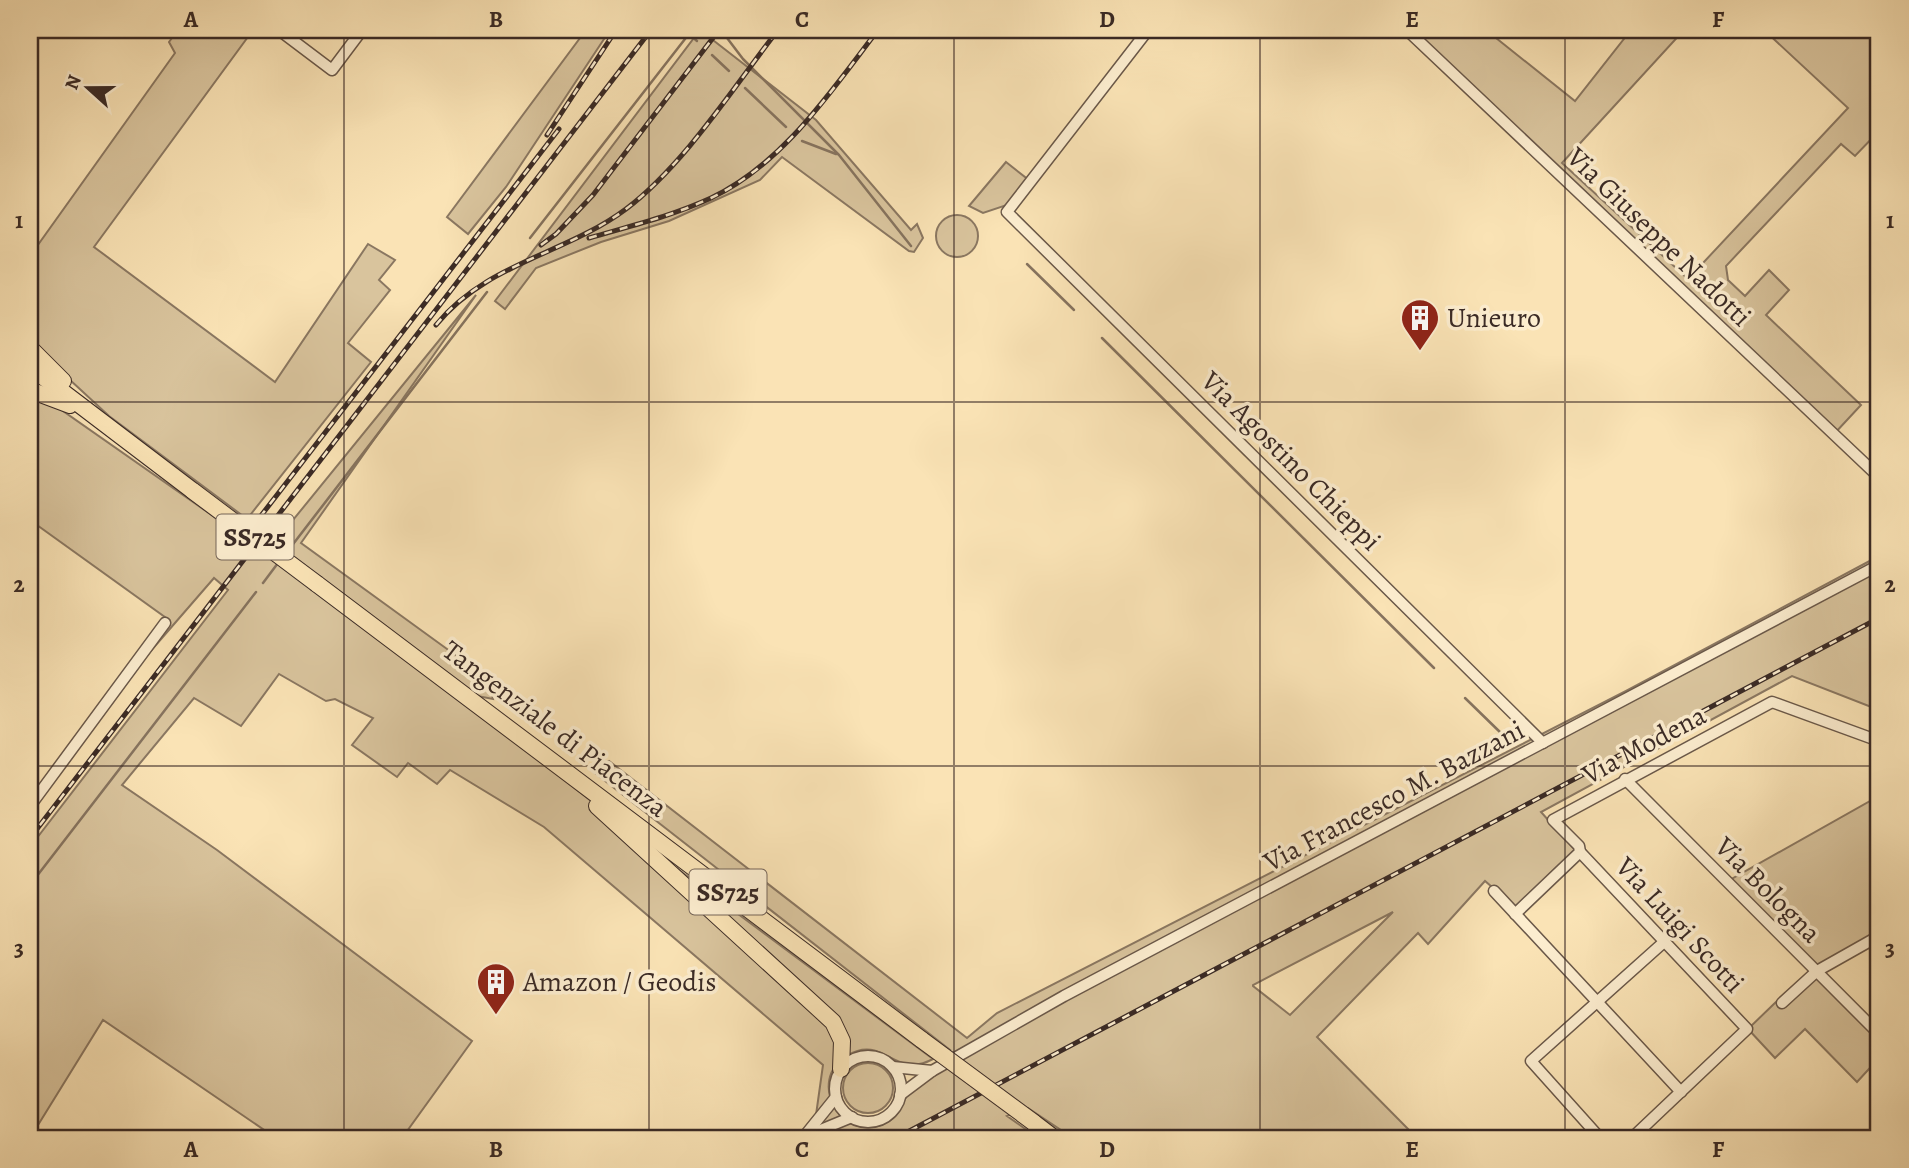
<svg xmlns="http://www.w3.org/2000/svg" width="1909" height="1168" font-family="Alegreya,serif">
<rect width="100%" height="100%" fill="#fae3b5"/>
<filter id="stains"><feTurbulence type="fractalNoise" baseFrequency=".00286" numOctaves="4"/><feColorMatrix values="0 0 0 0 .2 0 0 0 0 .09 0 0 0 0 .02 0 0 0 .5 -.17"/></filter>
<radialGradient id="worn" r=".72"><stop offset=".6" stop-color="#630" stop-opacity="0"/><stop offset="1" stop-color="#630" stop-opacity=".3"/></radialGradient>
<!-- green -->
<g fill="#d9c49d" stroke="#8a7761" stroke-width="2" fill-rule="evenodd">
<path d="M178 30H253L94 247 275 382 368 244 395 260 379 280 390 290 348 343 371 362 247 519 109 416 30 343V256L175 53 169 42Z"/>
<path d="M586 30H610L506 187 468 234 447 217Z"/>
<path d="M700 30 816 120 911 230 917 224 923 238 914 252 909 251 782 157 760 180 669 221 601 242 536 268 505 309 495 301Z"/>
<path d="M1406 30H1486L1575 101 1631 30H1684L1562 163 1688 279 1848 108 1764 30H1879V131L1855 156 1841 144 1726 266 1728 280 1745 296 1769 270 1789 290 1766 315 1861 405 1834 434Z"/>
<path d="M1006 162 1030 181 1010 204 983 213 969 206Z"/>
<circle cx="957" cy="236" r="21"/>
<path d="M476 295 301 543 487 678 493 699 451 691 683 873 933 1059C894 1080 884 1034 848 1055 804 1080 843 1147 888 1122 899 1116 900 1107 906 1097 918 1080 937 1066 950 1050L591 770 609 761 967 1038 997 1013 1626 691 1879 556V710L1792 676 1541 812 1575 850 1515 907 1485 881 1428 944 1418 933 1317 1037 1417 1138H1073L1028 1108 1007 1116 1038 1138H955L963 1134 950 1138H827L815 1122 823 1065 544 827 450 770 437 784 408 763 397 777 352 745 373 718 335 699 326 701 279 674 241 726 194 698 122 785 217 850 472 1041 402 1138H276L103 1020 30 1138V847L228 590 214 578 116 691 169 620 30 520V399L50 402 236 532 280 536ZM1393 912 1290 1015 1253 986V985Z"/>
<path d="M1879 793V935L1816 972 1879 1034V1058L1857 1082 1805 1029 1775 1058 1748 1029 1778 1000 1781 1004 1816 972 1728 881 1877 797Z"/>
<circle cx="868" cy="1088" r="25"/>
</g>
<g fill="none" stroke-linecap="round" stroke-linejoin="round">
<!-- stream -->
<g stroke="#86735e" stroke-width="2.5">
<path d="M721 30 743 59 839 155 911 246"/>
<path d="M689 34 697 41"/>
<path d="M712 55 729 71"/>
<path d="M745 88 786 127"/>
<path d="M802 141 836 154"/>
<path d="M530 238 692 30"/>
<path d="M1027 264 1074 310"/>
<path d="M1102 338 1434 668"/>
<path d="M287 552 487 292"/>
<path d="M263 583 278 563"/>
<path d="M1465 698 1503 735"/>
<path d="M30 885 256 592"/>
</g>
<defs>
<g id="minor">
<path d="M279 30 332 70 362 30"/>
<path d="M1148 30 1007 212 1543 743"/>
<path d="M1407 30 1879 477"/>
<path d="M1625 779 1879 1034"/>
<path d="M30 806 165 623"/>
<path d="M1580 852 1747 1029 1632 1138"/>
<path d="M1494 891 1681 1092"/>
<path d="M1515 914 1580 852 1579 846 1553 820 1772 702 1879 741"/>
<path d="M1782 1003 1817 971 1879 936"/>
<circle cx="868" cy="1089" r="33"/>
<path d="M893 1067 932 1071"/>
<path d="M900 1095 932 1071 1064 996 1879 565"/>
<path d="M807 1133 836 1097"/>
<path d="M801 1138 852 1117"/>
<path d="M1600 1138 1531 1061 1664 942"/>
</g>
<g id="highway">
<path d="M30 348 63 381"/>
<path d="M30 367 193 491"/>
<path d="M30 390 70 405"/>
<path d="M317 584 922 1040"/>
<path d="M597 806 833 1022 842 1041 841 1069"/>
<path d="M1033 1122 1054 1138"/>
</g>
</defs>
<!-- minor casing -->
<use href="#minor" stroke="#6a5849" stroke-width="13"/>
<!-- highway casing -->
<use href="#highway" stroke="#3a2a25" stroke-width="18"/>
<!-- minor -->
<use href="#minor" stroke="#fcedcf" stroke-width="10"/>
<!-- highway -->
<use href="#highway" stroke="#fae3b5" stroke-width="16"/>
<defs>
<g id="rail">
<path d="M547 135 616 30"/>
<path d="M589 238C630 226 672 216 711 198 783 164 831 91 878 30"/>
<path d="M541 245 556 234 593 195 719 30"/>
<path d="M436 325C486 263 566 254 626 209 684 165 733 88 778 30"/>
<path d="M260 517 559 129"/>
<path d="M30 838 651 30"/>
<path d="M896 1138 1879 618"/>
</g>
</defs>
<!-- rail casing -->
<use href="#rail" stroke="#3a2a25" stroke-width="5"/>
<!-- rail -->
<use href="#rail" stroke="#fcedcf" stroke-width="2.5" stroke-dasharray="8" stroke-linecap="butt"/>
<defs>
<g id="highway-bridge">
<path d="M193 491 317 584"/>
<path d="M922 1040 1033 1122"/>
</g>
</defs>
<!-- highway-bridge casing -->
<use href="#highway-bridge" stroke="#3a2a25" stroke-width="18" stroke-linecap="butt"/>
<!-- highway-bridge -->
<use href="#highway-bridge" stroke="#fae3b5" stroke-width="16"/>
</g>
<!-- grid -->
<path fill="none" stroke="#3a2a25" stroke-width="2" stroke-opacity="0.55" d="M344 30V1138M649 30V1138M954 30V1138M1260 30V1138M1565 30V1138M30 402H1879M30 766H1879"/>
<!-- icons -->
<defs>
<symbol id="building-pin" viewBox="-11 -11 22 30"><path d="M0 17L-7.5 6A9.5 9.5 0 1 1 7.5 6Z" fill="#8f2418" stroke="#fcedcf"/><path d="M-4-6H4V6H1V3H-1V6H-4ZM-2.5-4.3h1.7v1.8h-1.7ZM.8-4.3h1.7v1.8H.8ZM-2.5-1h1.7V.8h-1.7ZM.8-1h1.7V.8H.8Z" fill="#fff"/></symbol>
</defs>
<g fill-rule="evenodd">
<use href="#building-pin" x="1398" y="296" width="44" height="60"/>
<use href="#building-pin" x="474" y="960" width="44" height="60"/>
</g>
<g text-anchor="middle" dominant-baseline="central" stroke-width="7" stroke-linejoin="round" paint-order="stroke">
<!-- shield labels -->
<g fill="#fcedcf" stroke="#746458" stroke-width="2">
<rect x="216.5" y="514.5" width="77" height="45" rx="5"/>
<rect x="689.5" y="869.5" width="77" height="45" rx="5"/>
</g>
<g font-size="26" font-weight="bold" fill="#3a2a25">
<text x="255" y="537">SS725</text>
<text x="728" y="892">SS725</text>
</g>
<!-- street labels -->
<g font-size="28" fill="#3a2a25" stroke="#fcedcf">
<text transform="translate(1659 237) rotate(44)">Via Giuseppe Nadotti</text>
<text transform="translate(1291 461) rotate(45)">Via Agostino Chieppi</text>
<text transform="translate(555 729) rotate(37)">Tangenziale di Piacenza</text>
<text transform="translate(1644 745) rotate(-28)">Via Modena</text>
<text transform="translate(1394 796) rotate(-28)">Via Francesco M. Bazzani</text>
<text transform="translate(1768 890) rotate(45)">Via Bologna</text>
<text transform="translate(1680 925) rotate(47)">Via Luigi Scotti</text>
</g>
<!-- poi labels -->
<g font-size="28" fill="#3a2a25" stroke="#fcedcf" text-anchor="start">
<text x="1447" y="318">Unieuro</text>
<text x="523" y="982">Amazon / Geodis</text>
</g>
</g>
<!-- margin -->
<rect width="1909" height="1168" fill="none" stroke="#fae3b5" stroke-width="77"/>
<!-- north arrow -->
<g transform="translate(88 88) rotate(291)" stroke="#fcedcf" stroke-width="5" paint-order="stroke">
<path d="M0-5L12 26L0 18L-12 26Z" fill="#3a2a25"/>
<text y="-10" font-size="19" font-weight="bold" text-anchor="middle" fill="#3a2a25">N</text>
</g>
<rect x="38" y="38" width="1832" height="1092" fill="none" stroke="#3a2a25" stroke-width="2.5"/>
<g font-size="23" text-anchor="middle" font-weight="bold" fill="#3a2a25">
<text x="191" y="27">A</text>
<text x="496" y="27">B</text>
<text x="802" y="27">C</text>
<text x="1107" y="27">D</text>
<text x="1412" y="27">E</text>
<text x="1718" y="27">F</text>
<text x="19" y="228">1</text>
<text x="1890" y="228">1</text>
<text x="19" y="592">2</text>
<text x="1890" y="592">2</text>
<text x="19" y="956">3</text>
<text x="1890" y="956">3</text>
<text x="191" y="1157">A</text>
<text x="496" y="1157">B</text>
<text x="802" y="1157">C</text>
<text x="1107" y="1157">D</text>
<text x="1412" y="1157">E</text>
<text x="1718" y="1157">F</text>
</g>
<rect width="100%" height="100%" filter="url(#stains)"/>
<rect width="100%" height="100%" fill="url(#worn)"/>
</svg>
